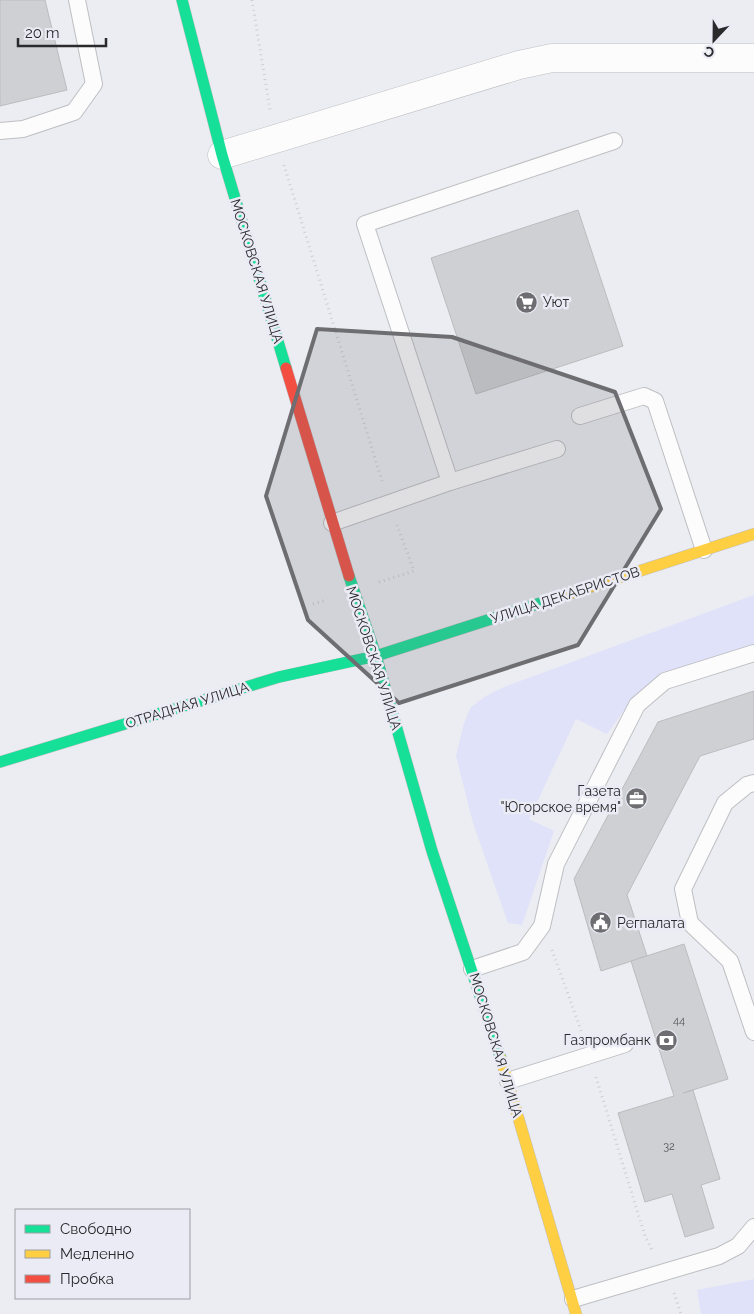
<svg xmlns="http://www.w3.org/2000/svg" width="754" height="1314" font-family="Raleway,sans-serif">
<rect width="100%" height="100%" fill="#ecedf2"/>
<!-- green -->
<g fill="#dfe2f9">
<path d="M754 595V653L647 687 633 698 607 734 576 719 529 819 554 831 522 925 508 923 473 823 456 756 464 723 471 707 486 696 504 687Z"/>
<path d="M754 1279V1314H701L697 1290Z"/>
</g>
<!-- building -->
<g fill="#cfd0d4" stroke="#babcbf">
<path d="M0 0H45L67 90 0 106Z"/>
<path d="M578 210 623 346 476 394 431 258Z"/>
<path d="M754 691V739L700 756 627 895 647 956 601 971 574 879 658 722Z"/>
<path d="M684 944 728 1079 683 1093 693 1090 720 1179 701 1185 714 1228 685 1237 672 1194 645 1202 618 1113 674 1096 631 961Z"/>
</g>
<g fill="none" stroke-linecap="round" stroke-linejoin="round">
<defs>
<g id="lane">
<path d="M0 131 23 129 74 112 94 84 77 0"/>
<path d="M580 416 644 396 655 401 704 550"/>
<path d="M450 482 365 224 614 141"/>
<path d="M332 523 450 482 557 449"/>
<path d="M754 783 747 785 725 803 683 889 690 923 730 961 754 1032"/>
<path d="M472 969 523 952 542 926 556 864 637 705 665 681 754 653"/>
<path d="M508 1081 625 1044"/>
<path d="M573 1299 719 1256 738 1246 754 1227"/>
</g>
<path id="street" d="M222 155 519 65 552 58H754"/>
<g id="fast">
<path d="M182 0 222 155 286 368"/>
<path d="M349 576 376 656 432 851 501 1059"/>
<path d="M0 762 279 677 376 656 553 599"/>
</g>
<g id="slow">
<path d="M553 599 754 534"/>
<path d="M501 1059 576 1314"/>
</g>
<path id="jam" d="M286 368 349 576"/>
</defs>
<!-- lane casing -->
<use href="#lane" stroke="#bebfc2" stroke-width="18"/>
<!-- street casing -->
<use href="#street" stroke="#bebfc2" stroke-width="29"/>
<!-- fast casing -->
<use href="#fast" stroke="#bebfc2" stroke-width="12"/>
<!-- slow casing -->
<use href="#slow" stroke="#bebfc2" stroke-width="12"/>
<!-- jam casing -->
<use href="#jam" stroke="#bebfc2" stroke-width="12"/>
<!-- path -->
<g stroke="#ceced0" stroke-width="3" stroke-dasharray="1 4" stroke-linecap="butt">
<path d="M252 0 270 110"/>
<path d="M284 165 382 481"/>
<path d="M379 582 414 571 397 525"/>
<path d="M313 604 326 600"/>
<path d="M552 950 582 1033"/>
<path d="M596 1077 645 1236 653 1252"/>
<path d="M674 1293 681 1314"/>
</g>
<!-- lane -->
<use href="#lane" stroke="#fcfcfd" stroke-width="16"/>
<!-- street -->
<use href="#street" stroke="#fcfcfd" stroke-width="28"/>
<!-- fast -->
<use href="#fast" stroke="#16e098" stroke-width="11"/>
<!-- slow -->
<use href="#slow" stroke="#ffcf43" stroke-width="11"/>
<!-- jam -->
<use href="#jam" stroke="#f24e42" stroke-width="11"/>
</g>
<!-- marked area -->
<path fill="#6e6e72" fill-opacity="0.2" stroke="#6e6e72" stroke-width="4" stroke-linejoin="round" d="M317 329 452 337 615 392 661 509 578 645 399 703 308 620 266 496Z"/>
<!-- icons -->
<defs>
<symbol id="supermarket-disc" viewBox="-11 -11 22 22"><circle r="9.5" fill="#6e6e72" stroke="#eaebf4"/><path d="M-6-5.5h2.5l.6 2H6L4.5 2H-2.5L-4.4-4H-6ZM-1.5 3.2a1.3 1.3 0 1 0 .1 0ZM3 3.2a1.3 1.3 0 1 0 .1 0Z" fill="#fff"/></symbol>
<symbol id="office-disc" viewBox="-11 -11 22 22"><circle r="9.5" fill="#6e6e72" stroke="#eaebf4"/><path d="M-6-3h4V-5.5h4V-3h4V5H-6ZM-1-4.5V-3h2v-1.5ZM-6 0V1H6V0Z" fill="#fff"/></symbol>
<symbol id="civic-disc" viewBox="-11 -11 22 22"><circle r="9.5" fill="#6e6e72" stroke="#eaebf4"/><path d="M-.6-6.5H3V-4.5H.6V-3L4-1V1h2V6H-6V1h2V-1L-.6-3ZM-1.2 2.5V6h2.4V2.5Z" fill="#fff"/></symbol>
<symbol id="bank-disc" viewBox="-11 -11 22 22"><circle r="9.5" fill="#6e6e72" stroke="#eaebf4"/><path d="M-6-4H6V4H-6ZM0-2.3a2.3 2.3 0 1 0 0 4.6a2.3 2.3 0 1 0 0-4.6Z" fill="#fff"/></symbol>
</defs>
<g fill-rule="evenodd">
<use href="#supermarket-disc" x="514" y="290" width="25" height="25"/>
<use href="#office-disc" x="624" y="786" width="25" height="25"/>
<use href="#civic-disc" x="588" y="910" width="25" height="25"/>
<use href="#bank-disc" x="654" y="1028" width="25" height="25"/>
</g>
<g text-anchor="middle" dominant-baseline="central" stroke-width="5" stroke-linejoin="round" paint-order="stroke">
<!-- number labels -->
<g font-size="11" fill="#535457">
<text x="679" y="1020">44</text>
<text x="669" y="1146">32</text>
</g>
<!-- street labels -->
<g font-size="14" fill="#2a2a2d" stroke="#eaebf4">
<text transform="translate(257 271) rotate(73)">МОСКОВСКАЯ УЛИЦА</text>
<text transform="translate(565 595) rotate(-18)">УЛИЦА ДЕКАБРИСТОВ</text>
<text transform="translate(374 658) rotate(72)">МОСКОВСКАЯ УЛИЦА</text>
<text transform="translate(187 705) rotate(-17)">ОТРАДНАЯ УЛИЦА</text>
<text transform="translate(496 1045) rotate(73)">МОСКОВСКАЯ УЛИЦА</text>
</g>
<!-- poi labels -->
<g font-size="14" fill="#2a2a2d" stroke="#eaebf4" text-anchor="start">
<text x="543" y="302">Уют</text>
<text x="621" y="791" text-anchor="end">Газета<tspan x="621" dy="16">"Югорское время"</tspan></text>
<text x="617" y="923">Регпалата</text>
<text x="651" y="1040" text-anchor="end">Газпромбанк</text>
</g>
</g>
<!-- legend -->
<rect x="15" y="1209" width="175" height="90" fill="#eaebf4" stroke="#9d9ea4"/>
<rect x="25" y="1225" width="25" height="8" fill="#16e098" stroke="#9d9ea4"/>
<text x="60" y="1234" font-size="15" fill="#2a2a2d">Свободно</text>
<rect x="25" y="1250" width="25" height="8" fill="#ffcf43" stroke="#9d9ea4"/>
<text x="60" y="1259" font-size="15" fill="#2a2a2d">Медленно</text>
<rect x="25" y="1275" width="25" height="8" fill="#f24e42" stroke="#9d9ea4"/>
<text x="60" y="1284" font-size="15" fill="#2a2a2d">Пробка</text>
<!-- north arrow -->
<g transform="translate(714 40) rotate(202)" stroke="#eaebf4" stroke-width="4" paint-order="stroke">
<path d="M0-4L9 19L0 12L-9 19Z" fill="#2a2a2d"/>
<text y="-8" font-size="14" font-weight="bold" text-anchor="middle" fill="#2a2a2d">С</text>
</g>
<!-- scale -->
<path d="M18 38v8h88v-8" fill="none" stroke="#2a2a2d" stroke-width="2.5"/>
<text x="25" y="38" font-size="15" fill="#2a2a2d" stroke="#eaebf4" stroke-width="4" paint-order="stroke">20 m</text>
</svg>
